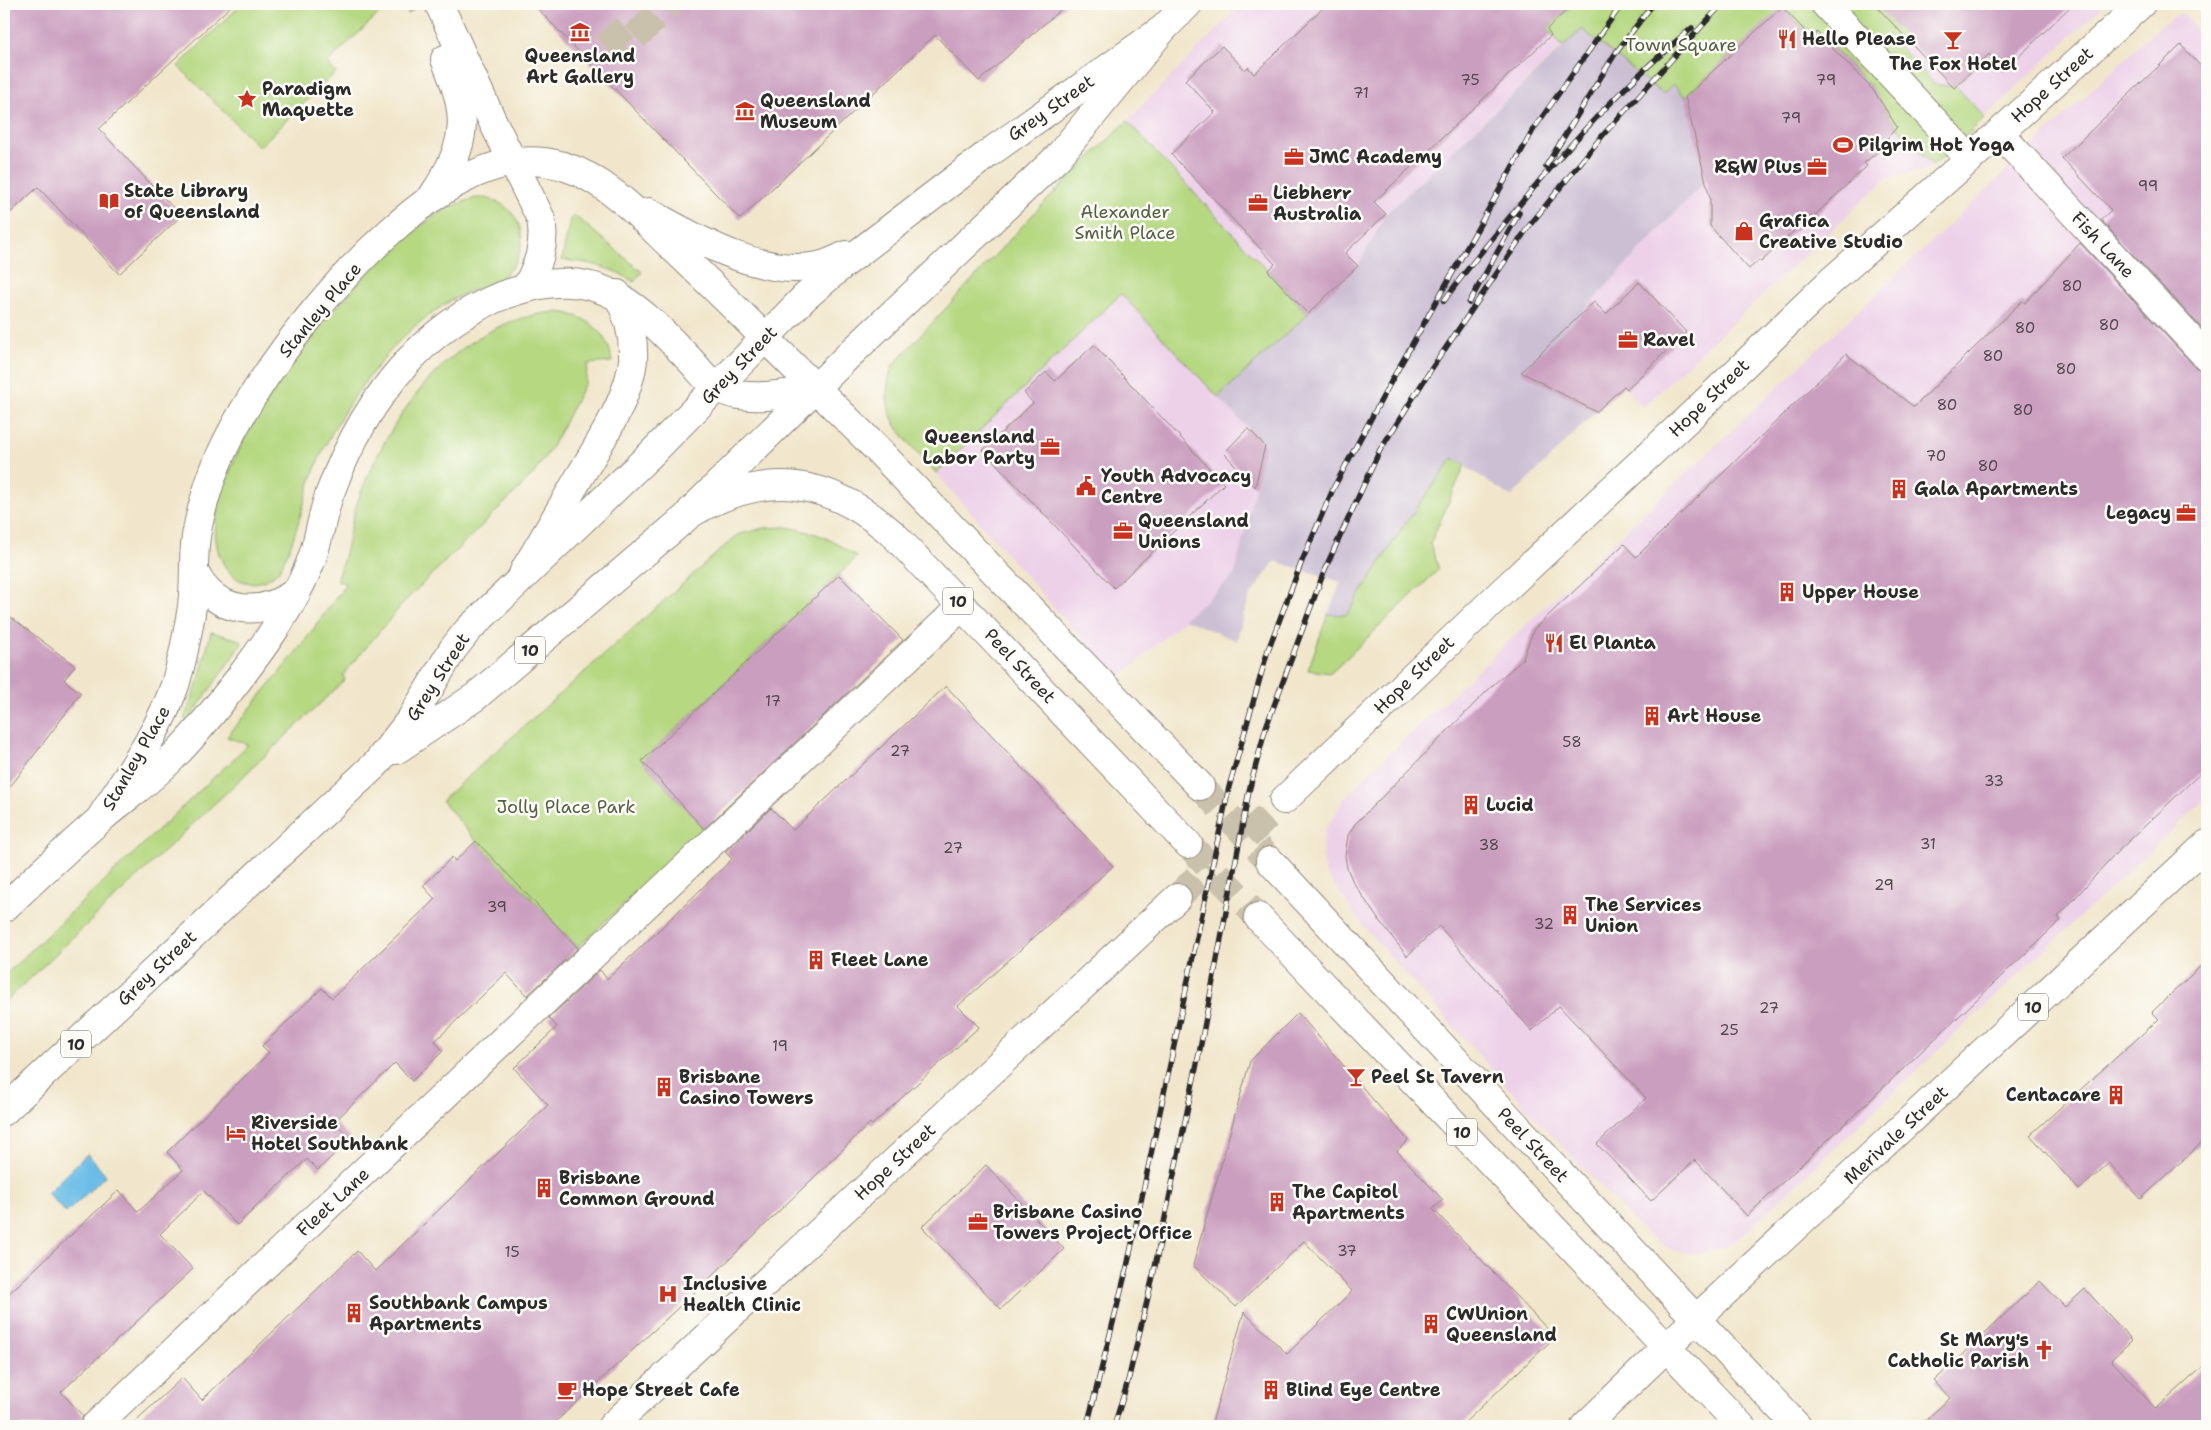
<svg xmlns="http://www.w3.org/2000/svg" width="2211" height="1430" font-family="'Shantell Sans',sans-serif">
<rect width="100%" height="100%" fill="#fdfcf7"/>
<filter id="ink" filterUnits="userSpaceOnUse"><feTurbulence type="fractalNoise" baseFrequency=".02" numOctaves="2"/><feDisplacementMap in="SourceGraphic" scale="10" xChannelSelector="R" yChannelSelector="G"/><feConvolveMatrix kernelMatrix="1 2 1 2 8 2 1 2 1" color-interpolation-filters="sRGB"/></filter>
<filter id="wash" filterUnits="userSpaceOnUse"><feTurbulence type="fractalNoise" baseFrequency=".0096" numOctaves="4" result="noise"/><feDisplacementMap in="SourceGraphic" scale="20" xChannelSelector="R" yChannelSelector="G"/><feGaussianBlur stdDeviation="1.12" result="paint"/><feColorMatrix in="noise" values="0 0 0 0 0 0 0 0 0 0 0 0 0 0 0 0 0 1.4 0 .05"/><feComposite in="paint" operator="in"/></filter>
<g filter="url(#wash)">
<rect width="100%" height="100%" fill="#f1e6cb"/>
<!-- built -->
<g fill="#edd1e9">
<path d="M1242 4H1523L1547 29 1573 4H2105L1933 166 1924 170 1887 178 1643 407 1568 327 1705 181 1700 157 1663 94 1630 65 1581 29 1386 214 1358 266 1308 314 1127 121Z"/>
<path d="M2179 14 2185 16 2207 40V797L1740 1237 1726 1246 1705 1253H1687L1670 1249 1647 1235 1537 1120 1364 927 1325 872 1322 849 1325 830 1343 801 1363 779 2161 25Z"/>
<path d="M1121 293 1265 446 1234 576 1120 677 1070 626 936 473Z"/>
</g>
<!-- industrial -->
<path fill="#ccbfd4" d="M1582 29 1663 94 1673 84 1685 97 1705 181 1568 327 1596 411 1511 497 1453 458 1403 527 1347 615 1328 614 1341 582 1275 561 1250 596 1242 619 1237 641 1184 619 1234 576 1265 446 1218 397 1358 266 1386 214Z"/>
<!-- green -->
<g fill="#b5d881" stroke="#708256">
<path d="M242 4H389L327 63 336 72 259 147 178 66Z"/>
<path d="M1573 4H1874L1908 36 1898 45 1935 85 1956 86 1985 118 1933 166 1897 127 1870 86 1818 32 1812 38 1783 7 1685 97 1673 84 1663 94 1582 29 1563 47 1547 29Z"/>
<path d="M1127 121 1308 314 1218 397 1121 294 936 473C904 436 874 417 893 365L1041 206Z"/>
<path d="M477 198C508 196 531 228 518 257 505 286 474 286 450 301 429 314 408 330 392 349 359 386 331 427 313 474 302 505 296 541 279 570 266 585 244 588 230 573 163 499 346 286 402 241 424 223 449 204 477 198Z"/>
<path d="M574 215 642 272 634 282C612 267 588 262 562 260L570 219Z"/>
<path d="M555 312C584 313 609 331 612 362L588 364 585 383 553 445 532 476 405 601 343 675 345 680 4 1003V976L248 745 227 737 301 646 346 584 336 579C349 552 349 523 360 495 392 411 458 320 555 312Z"/>
<path d="M1453 458 1465 465 1430 544 1439 569 1331 673 1308 670 1328 614 1347 615 1403 527Z"/>
<path d="M785 527C818 532 829 538 857 557L642 761 704 829 578 947 476 841 442 800 737 535 764 528Z"/>
<path d="M211 632 240 640 242 643 188 721 184 719 199 680Z"/>
</g>
<!-- water -->
<path fill="#6bbde7" stroke="#4b7489" d="M87 1154 106 1175 66 1213 47 1193Z"/>
<g id="blocks">
<!-- building -->
<g fill="#ca9ebf">
<path d="M4 4H233L99 129 181 216 119 274 38 187 4 219Z"/>
<path d="M533 4H1067L979 81 935 35 740 219Z"/>
<path d="M1327 4H1573L1547 29 1551 35 1374 202 1386 214 1345 253 1358 266 1308 314 1268 271 1275 264 1171 154 1215 112 1185 80 1222 46 1245 70 1248 67 1254 74Z"/>
<path d="M1874 4H2073L2004 71 1989 54 1954 88Z"/>
<path d="M1782 7 1812 38 1817 32 1874 91 1897 127 1882 144 1884 147 1864 163 1867 166 1813 217 1811 215 1761 262 1759 260 1749 269 1710 226V198L1685 97Z"/>
<path d="M2181 45 2207 73V334L2101 220 2111 210 2062 158Z"/>
<path d="M2080 243 2196 368 2207 372V767L2112 857 2058 917 2061 920 1747 1216 1695 1160 1651 1201 1597 1144 1646 1098 1559 1006 1532 1031 1439 926 1407 956 1378 919 1353 882 1347 868 1345 856 1348 835 1355 824 1494 684 1522 660 1534 629 1624 544 1636 557 1846 354 1914 407 2022 301 2025 303Z"/>
<path d="M1639 282 1686 332 1627 389 1624 386 1596 412 1521 372 1594 302 1606 314Z"/>
<path d="M1094 345 1224 484 1114 588 983 450 1033 403 1024 393 1046 372 1055 381Z"/>
<path d="M1248 428 1265 446 1255 487 1224 453Z"/>
<path d="M839 575 903 640 704 829 642 761Z"/>
<path d="M4 612 75 666 64 680 81 693 4 795Z"/>
<path d="M946 686 1113 866 958 1006 979 1027 872 1125 870 1123 710 1278 551 1426H130L182 1378 202 1400 357 1251 375 1271 548 1105 514 1068 557 1027 549 1018 600 970 607 979 659 930 732 859 725 852 771 808 793 830Z"/>
<path d="M476 841 578 948 527 996 506 973 435 1041 443 1051 412 1081 395 1063 334 1122 351 1138 318 1170 307 1159 237 1225 204 1191 160 1234 193 1269 61 1392 83 1416 80 1426H4V1298L119 1190 138 1212 183 1170 167 1152 269 1053 262 1046 322 988 332 998 435 899 423 886 452 857 455 861Z"/>
<path d="M2207 960V1138L2141 1199 2109 1163 2079 1190 2030 1135 2159 1019 2152 1012Z"/>
<path d="M1298 1013 1408 1140 1397 1151 1443 1200 1433 1209 1555 1337 1461 1426H1211L1244 1312 1287 1354 1352 1291 1304 1241 1236 1307 1193 1265 1250 1061Z"/>
<path d="M986 1165 1064 1249 1001 1309 922 1227Z"/>
<path d="M2040 1281 2065 1307 2085 1289 2132 1340 2111 1360 2156 1409 2207 1363V1426H1919L1950 1398 1934 1381Z"/>
</g>
</g>
</g>
<g filter="url(#ink)">
<use href="#blocks" fill-opacity="0" stroke="#8e887b" stroke-width="1"/>
<g fill="none" stroke-linecap="round" stroke-linejoin="round">
<!-- minor-tunnel -->
<g stroke="#c9c1ab" stroke-width="28" stroke-dasharray="28 14" stroke-linecap="butt">
<path d="M421 4 423 8"/>
<path d="M606 27 624 47 670 4"/>
<path d="M1247 836 1284 800"/>
<path d="M1177 898 1209 866"/>
</g>
<!-- major-tunnel -->
<g stroke="#c9c1ab" stroke-width="28" stroke-dasharray="28 14" stroke-linecap="butt">
<path d="M1200 786 1270 861"/>
<path d="M1188 844 1258 917"/>
</g>
<defs>
<g id="minor">
<path d="M439 4 492 120 541 219C546 245 538 266 526 288"/>
<path d="M1825 4 1970 159"/>
<path d="M1999 133 2207 357"/>
<path d="M434 194C469 142 469 115 445 59"/>
<path d="M648 212C697 239 759 277 818 266 828 264 837 259 847 255"/>
<path d="M691 511 847 357 1058 157 1163 29 1188 4"/>
<path d="M524 571C543 540 561 508 580 476 599 444 630 397 633 359 634 337 628 314 617 294"/>
<path d="M195 573C216 615 262 618 297 591"/>
<path d="M1284 800 1503 591 1695 412 1829 283 1999 133 2141 4"/>
<path d="M100 819C127 776 158 734 175 685 182 662 187 637 191 613 195 591 193 568 195 545 197 523 204 500 211 479 244 383 372 224 464 179 494 163 529 156 563 166 606 179 640 216 671 246 703 276 734 307 765 338L805 297 840 267 989 153 1163 29"/>
<path d="M4 908C37 877 69 846 103 817 126 797 153 779 174 756 197 733 218 706 238 680 265 645 292 607 309 566 319 543 321 517 330 493 365 397 435 305 540 285 609 272 646 315 689 359 698 368 707 382 718 388 743 403 789 394 816 389"/>
<path d="M1696 1319 1797 1426"/>
<path d="M95 1426 962 606"/>
<path d="M612 1426 1177 898"/>
</g>
<g id="major">
<path d="M396 750 475 697 690 514C766 468 830 478 895 536L1188 844"/>
<path d="M1270 861 1696 1319"/>
<path d="M1258 917 1741 1426"/>
<path d="M4 1111 376 764 411 719 453 649 468 630 651 454 765 338 873 445 1200 786"/>
<path d="M1585 1426 1696 1319 2207 844"/>
</g>
</defs>
<!-- minor casing -->
<use href="#minor" stroke="#8e887b" stroke-width="30"/>
<!-- major casing -->
<use href="#major" stroke="#8e887b" stroke-width="30"/>
<!-- minor -->
<use href="#minor" stroke="#fff" stroke-width="28"/>
<!-- major -->
<use href="#major" stroke="#fff" stroke-width="28"/>
<defs>
<g id="rail">
<path d="M1546 166 1615 54 1653 4"/>
<path d="M1444 301C1461 276 1481 253 1500 229 1557 157 1621 86 1692 28"/>
<path d="M1469 303 1519 213"/>
<path d="M1087 1426 1127 1267 1229 787 1268 650 1302 561 1334 487 1393 378 1535 127 1622 4"/>
<path d="M1114 1426 1128 1381 1153 1276 1200 1049 1249 791 1266 727 1325 569 1380 450 1432 368 1529 226 1603 135 1722 4"/>
</g>
</defs>
<!-- rail casing -->
<use href="#rail" stroke="#2b2b2b" stroke-width="5.5"/>
<!-- rail -->
<use href="#rail" stroke="#fdfcf7" stroke-width="4" stroke-dasharray="11" stroke-linecap="butt"/>
</g>
</g>
<!-- icons -->
<defs>
<symbol id="museum-bare" viewBox="-9 -9 18 18"><path d="M0-6L6-3V-2H-6V-3ZM-5-1h2V3h-2ZM-1-1h2V3h-2ZM3-1h2V3H3ZM-6 4H6V6H-6Z" fill="#c8321e" stroke="#fdfcf7" stroke-width="2.5" paint-order="stroke"/></symbol>
<symbol id="restaurant-bare" viewBox="-9 -9 18 18"><path d="M-5-6h1v4h1v-4h1v4h1v-4h1v5L-1.5 .5V6h-2V.5L-5-1ZM5-6V6H3V1.5H1.5Q1.5-4 5-6Z" fill="#c8321e" stroke="#fdfcf7" stroke-width="2.5" paint-order="stroke"/></symbol>
<symbol id="bar-bare" viewBox="-9 -9 18 18"><path d="M-6-5H6L.8 .8V4.5H3.5V6h-7V4.5H-.8V.8Z" fill="#c8321e" stroke="#fdfcf7" stroke-width="2.5" paint-order="stroke"/></symbol>
<symbol id="sight-bare" viewBox="-9 -9 18 18"><path d="M0-6L1.8-2.2L6-1.7L2.9 1.2L3.7 5.4L0 3.3L-3.7 5.4L-2.9 1.2L-6-1.7L-1.8-2.2Z" fill="#c8321e" stroke="#fdfcf7" stroke-width="2.5" paint-order="stroke"/></symbol>
<symbol id="stadium-bare" viewBox="-9 -9 18 18"><path d="M0-5a6.5 5 0 1 0 0 10a6.5 5 0 1 0 0-10ZM-3.5-1.8h7v3.6h-7Z" fill="#c8321e" stroke="#fdfcf7" stroke-width="2.5" paint-order="stroke"/></symbol>
<symbol id="office-bare" viewBox="-9 -9 18 18"><path d="M-6-3h4V-5.5h4V-3h4V5H-6ZM-1-4.5V-3h2v-1.5ZM-6 0V1H6V0Z" fill="#c8321e" stroke="#fdfcf7" stroke-width="2.5" paint-order="stroke"/></symbol>
<symbol id="library-bare" viewBox="-9 -9 18 18"><path d="M-6-4Q-3-5.5-.7-3.5V5Q-3 3-6 4ZM6-4Q3-5.5 .7-3.5V5Q3 3 6 4Z" fill="#c8321e" stroke="#fdfcf7" stroke-width="2.5" paint-order="stroke"/></symbol>
<symbol id="shop-bare" viewBox="-9 -9 18 18"><path d="M-5-2.5h2.3a2.7 3.5 0 0 1 5.4 0H5L5.5 6h-11ZM-1.5-2.5h3a1.5 2.3 0 0 0-3 0Z" fill="#c8321e" stroke="#fdfcf7" stroke-width="2.5" paint-order="stroke"/></symbol>
<symbol id="civic-bare" viewBox="-9 -9 18 18"><path d="M-.6-6.5H3V-4.5H.6V-3L4-1V1h2V6H-6V1h2V-1L-.6-3ZM-1.2 2.5V6h2.4V2.5Z" fill="#c8321e" stroke="#fdfcf7" stroke-width="2.5" paint-order="stroke"/></symbol>
<symbol id="building-bare" viewBox="-9 -9 18 18"><path d="M-4-6H4V6H1V3H-1V6H-4ZM-2.5-4.3h1.7v1.8h-1.7ZM.8-4.3h1.7v1.8H.8ZM-2.5-1h1.7V.8h-1.7ZM.8-1h1.7V.8H.8Z" fill="#c8321e" stroke="#fdfcf7" stroke-width="2.5" paint-order="stroke"/></symbol>
<symbol id="hotel-bare" viewBox="-9 -9 18 18"><path d="M-6-4.5h1.5V1H6V5H4.5V3h-9V5H-6ZM-4 0a1.8 1.8 0 1 1 3.6 0ZM.5 0V-2.5h3Q6-2.5 6 0Z" fill="#c8321e" stroke="#fdfcf7" stroke-width="2.5" paint-order="stroke"/></symbol>
<symbol id="hospital-bare" viewBox="-9 -9 18 18"><path d="M-5-5h3v3.5h4V-5h3V5h-3V1.5h-4V5h-3Z" fill="#c8321e" stroke="#fdfcf7" stroke-width="2.5" paint-order="stroke"/></symbol>
<symbol id="church-bare" viewBox="-9 -9 18 18"><path d="M-1.2-6h2.4v3.5h3.3v2.4h-3.3V6h-2.4V-.1h-3.3v-2.4h3.3Z" fill="#c8321e" stroke="#fdfcf7" stroke-width="2.5" paint-order="stroke"/></symbol>
<symbol id="cafe-bare" viewBox="-9 -9 18 18"><path d="M-5.5-4.5H6V0H3Q3 3.5 0 3.5H-2.5Q-5.5 3.5-5.5 0ZM3-3.2v2h1.7v-2ZM-6 4.5H4V6H-6Z" fill="#c8321e" stroke="#fdfcf7" stroke-width="2.5" paint-order="stroke"/></symbol>
</defs>
<g fill-rule="evenodd">
<use href="#museum-bare" x="566" y="18" width="28" height="28"/>
<use href="#restaurant-bare" x="1773" y="25" width="28" height="28"/>
<use href="#bar-bare" x="1939" y="26" width="28" height="28"/>
<use href="#sight-bare" x="233" y="85" width="28" height="28"/>
<use href="#museum-bare" x="731" y="97" width="28" height="28"/>
<use href="#stadium-bare" x="1829" y="131" width="28" height="28"/>
<use href="#office-bare" x="1280" y="143" width="28" height="28"/>
<use href="#office-bare" x="1803" y="153" width="28" height="28"/>
<use href="#library-bare" x="95" y="187" width="28" height="28"/>
<use href="#office-bare" x="1244" y="189" width="28" height="28"/>
<use href="#shop-bare" x="1730" y="217" width="28" height="28"/>
<use href="#office-bare" x="1614" y="326" width="28" height="28"/>
<use href="#office-bare" x="1036" y="433" width="28" height="28"/>
<use href="#civic-bare" x="1072" y="472" width="28" height="28"/>
<use href="#building-bare" x="1885" y="475" width="28" height="28"/>
<use href="#office-bare" x="2172" y="499" width="28" height="28"/>
<use href="#office-bare" x="1109" y="517" width="28" height="28"/>
<use href="#building-bare" x="1773" y="578" width="28" height="28"/>
<use href="#restaurant-bare" x="1540" y="629" width="28" height="28"/>
<use href="#building-bare" x="1638" y="702" width="28" height="28"/>
<use href="#building-bare" x="1457" y="791" width="28" height="28"/>
<use href="#building-bare" x="1556" y="901" width="28" height="28"/>
<use href="#building-bare" x="802" y="946" width="28" height="28"/>
<use href="#bar-bare" x="1342" y="1063" width="28" height="28"/>
<use href="#building-bare" x="650" y="1073" width="28" height="28"/>
<use href="#building-bare" x="2102" y="1081" width="28" height="28"/>
<use href="#hotel-bare" x="222" y="1119" width="28" height="28"/>
<use href="#building-bare" x="530" y="1174" width="28" height="28"/>
<use href="#building-bare" x="1263" y="1188" width="28" height="28"/>
<use href="#office-bare" x="964" y="1208" width="28" height="28"/>
<use href="#hospital-bare" x="654" y="1280" width="28" height="28"/>
<use href="#building-bare" x="340" y="1299" width="28" height="28"/>
<use href="#building-bare" x="1417" y="1310" width="28" height="28"/>
<use href="#church-bare" x="2030" y="1336" width="28" height="28"/>
<use href="#cafe-bare" x="553" y="1376" width="28" height="28"/>
<use href="#building-bare" x="1257" y="1376" width="28" height="28"/>
</g>
<g text-anchor="middle" dominant-baseline="central" stroke-width="5" stroke-linejoin="round" paint-order="stroke">
<!-- number labels -->
<g font-size="15" fill="#534850">
<text x="1470" y="80">75</text>
<text x="1826" y="80">79</text>
<text x="1361" y="93">71</text>
<text x="1791" y="118">79</text>
<text x="2148" y="186">99</text>
<text x="2072" y="286">80</text>
<text x="2109" y="325">80</text>
<text x="2025" y="328">80</text>
<text x="1993" y="356">80</text>
<text x="2066" y="369">80</text>
<text x="1947" y="405">80</text>
<text x="2023" y="410">80</text>
<text x="1936" y="456">70</text>
<text x="1988" y="466">80</text>
<text x="773" y="701">17</text>
<text x="1572" y="742">58</text>
<text x="900" y="751">27</text>
<text x="1994" y="781">33</text>
<text x="1928" y="844">31</text>
<text x="1489" y="845">38</text>
<text x="953" y="848">27</text>
<text x="1884" y="885">29</text>
<text x="497" y="907">39</text>
<text x="1544" y="924">32</text>
<text x="1769" y="1008">27</text>
<text x="1729" y="1030">25</text>
<text x="780" y="1046">19</text>
<text x="1347" y="1251">37</text>
<text x="512" y="1252">15</text>
</g>
<!-- shield labels -->
<g fill="#fdfcf7" stroke="#6a6a68" stroke-width="1">
<rect x="943" y="587.5" width="30" height="27" rx="4"/>
<rect x="515" y="636.5" width="30" height="27" rx="4"/>
<rect x="2018" y="993.5" width="30" height="27" rx="4"/>
<rect x="61" y="1030.5" width="30" height="27" rx="4"/>
<rect x="1447" y="1118.5" width="30" height="27" rx="4"/>
</g>
<g font-size="16" font-weight="bold" fill="#2b2b2b">
<text x="958" y="601">10</text>
<text x="530" y="650">10</text>
<text x="2033" y="1007">10</text>
<text x="76" y="1044">10</text>
<text x="1462" y="1132">10</text>
</g>
<!-- poi labels -->
<g font-size="18" font-weight="bold" fill="#2b2b2b" stroke="#fdfcf7" text-anchor="start">
<text x="1802" y="39">Hello Please</text>
<text x="580" y="56" text-anchor="middle">Queensland<tspan x="580" dy="21">Art Gallery</tspan></text>
<text x="1953" y="64" text-anchor="middle">The Fox Hotel</text>
<text x="262" y="89">Paradigm<tspan x="262" dy="21">Maquette</tspan></text>
<text x="760" y="101">Queensland<tspan x="760" dy="21">Museum</tspan></text>
<text x="1858" y="145">Pilgrim Hot Yoga</text>
<text x="1309" y="157">JMC Academy</text>
<text x="1802" y="167" text-anchor="end">R&amp;W Plus</text>
<text x="124" y="191">State Library<tspan x="124" dy="21">of Queensland</tspan></text>
<text x="1273" y="193">Liebherr<tspan x="1273" dy="21">Australia</tspan></text>
<text x="1759" y="221">Grafica<tspan x="1759" dy="21">Creative Studio</tspan></text>
<text x="1643" y="340">Ravel</text>
<text x="1035" y="437" text-anchor="end">Queensland<tspan x="1035" dy="21">Labor Party</tspan></text>
<text x="1101" y="476">Youth Advocacy<tspan x="1101" dy="21">Centre</tspan></text>
<text x="1914" y="489">Gala Apartments</text>
<text x="2171" y="513" text-anchor="end">Legacy</text>
<text x="1138" y="521">Queensland<tspan x="1138" dy="21">Unions</tspan></text>
<text x="1802" y="592">Upper House</text>
<text x="1569" y="643">El Planta</text>
<text x="1667" y="716">Art House</text>
<text x="1486" y="805">Lucid</text>
<text x="1585" y="905">The Services<tspan x="1585" dy="21">Union</tspan></text>
<text x="831" y="960">Fleet Lane</text>
<text x="679" y="1077">Brisbane<tspan x="679" dy="21">Casino Towers</tspan></text>
<text x="1371" y="1077">Peel St Tavern</text>
<text x="2101" y="1095" text-anchor="end">Centacare</text>
<text x="251" y="1123">Riverside<tspan x="251" dy="21">Hotel Southbank</tspan></text>
<text x="559" y="1178">Brisbane<tspan x="559" dy="21">Common Ground</tspan></text>
<text x="1292" y="1192">The Capitol<tspan x="1292" dy="21">Apartments</tspan></text>
<text x="993" y="1212">Brisbane Casino<tspan x="993" dy="21">Towers Project Office</tspan></text>
<text x="683" y="1284">Inclusive<tspan x="683" dy="21">Health Clinic</tspan></text>
<text x="369" y="1303">Southbank Campus<tspan x="369" dy="21">Apartments</tspan></text>
<text x="1446" y="1314">CWUnion<tspan x="1446" dy="21">Queensland</tspan></text>
<text x="2029" y="1340" text-anchor="end">St Mary's<tspan x="2029" dy="21">Catholic Parish</tspan></text>
<text x="582" y="1390">Hope Street Cafe</text>
<text x="1286" y="1390">Blind Eye Centre</text>
</g>
<!-- park labels -->
<g font-size="18" fill="#545f45" stroke="#fdfcf7">
<text x="1681" y="45">Town Square</text>
<text x="1125" y="212">Alexander<tspan x="1125" dy="21">Smith Place</tspan></text>
<text x="566" y="807">Jolly Place Park</text>
</g>
<!-- street labels -->
<g font-size="18" fill="#2b2b2b" stroke="#fdfcf7">
<text transform="translate(2052 85) rotate(-42)">Hope Street</text>
<text transform="translate(1051 108) rotate(-35)">Grey Street</text>
<text transform="translate(2103 245) rotate(47)">Fish Lane</text>
<text transform="translate(320 310) rotate(-50)">Stanley Place</text>
<text transform="translate(739 365) rotate(-46)">Grey Street</text>
<text transform="translate(1709 398) rotate(-44)">Hope Street</text>
<text transform="translate(1020 666) rotate(47)">Peel Street</text>
<text transform="translate(1414 675) rotate(-44)">Hope Street</text>
<text transform="translate(438 677) rotate(-57)">Grey Street</text>
<text transform="translate(136 758) rotate(-60)">Stanley Place</text>
<text transform="translate(157 968) rotate(-43)">Grey Street</text>
<text transform="translate(1896 1135) rotate(-43)">Merivale Street</text>
<text transform="translate(1533 1145) rotate(47)">Peel Street</text>
<text transform="translate(895 1162) rotate(-43)">Hope Street</text>
<text transform="translate(333 1202) rotate(-43)">Fleet Lane</text>
</g>
</g>
<!-- margin -->
<rect width="2211" height="1430" fill="none" stroke="#fdfcf7" stroke-width="20"/>
</svg>
